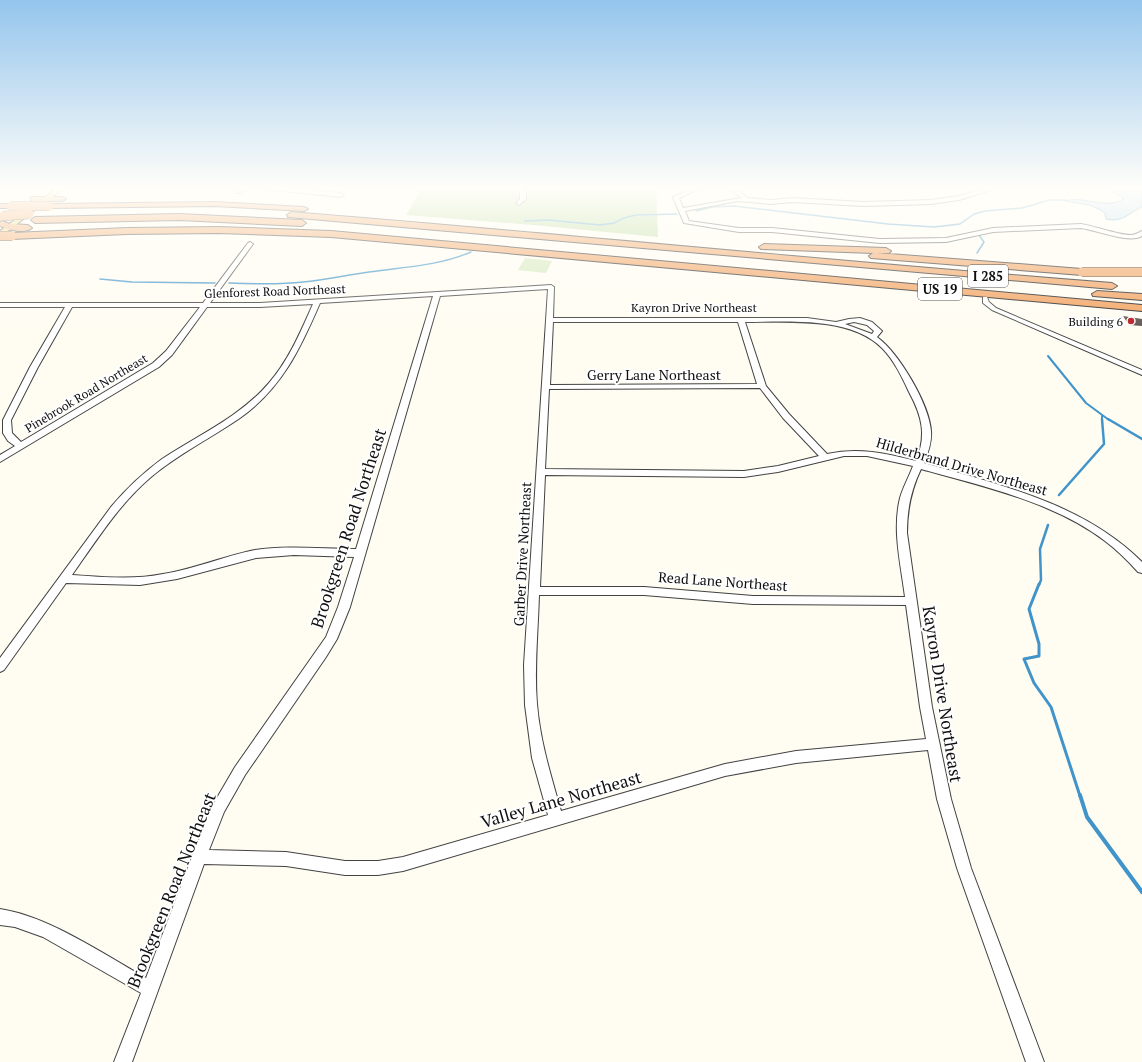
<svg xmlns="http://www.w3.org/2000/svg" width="1142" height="1062" font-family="'PT Serif',serif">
<rect width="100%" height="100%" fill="#fffcf2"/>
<!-- green -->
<path fill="#d3e9bc" d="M525 258 552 261 546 273 518 270Z"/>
<!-- forest -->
<path fill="#b7d99b" d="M423 187H484L498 190 533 187H656L658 237 533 225 406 215Z"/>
<!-- water -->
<path fill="#b7def5" stroke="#4094ca" d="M1131 189 1142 192V207C1128 213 1123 223 1106 219L1105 213 1099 209 1089 205 1065 201C1083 195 1106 210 1124 199L1113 192 1114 190Z"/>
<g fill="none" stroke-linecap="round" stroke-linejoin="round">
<!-- stream-far4 -->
<g stroke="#4094ca" stroke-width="1.5">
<path d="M696 211 712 207 734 206 888 224 934 227 960 224 974 214 985 211 1022 208 1049 200H1065"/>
<path d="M525 221 548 220 600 225 614 223 624 218 636 215 677 214"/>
<path d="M977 253 984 242 979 235"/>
<path d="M100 279 132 282 215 283"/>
<path d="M229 283C254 284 278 285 303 282 325 280 347 275 369 272 404 267 438 266 471 252"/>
</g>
<!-- stream-far3 -->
<g stroke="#4094ca" stroke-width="2">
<path d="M1048 356 1086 403 1109 420"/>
<path d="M1102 416V420"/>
</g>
<!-- stream-far2 -->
<g stroke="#4094ca" stroke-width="2.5">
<path d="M1108 419 1142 439"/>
<path d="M1059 495 1104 444 1102 419"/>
<path d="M1039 585 1041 580 1040 549 1048 525"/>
</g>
<!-- stream-far1 -->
<path stroke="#4094ca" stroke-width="3" d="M1039 584 1029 609 1039 644V656L1024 659 1034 683 1051 707 1080 796"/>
<!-- stream -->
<path stroke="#4094ca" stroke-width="4" d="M1080 795 1087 817 1142 892"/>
</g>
<!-- building -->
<path fill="#58504c" d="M1123 316 1142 319V326L1129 325Z"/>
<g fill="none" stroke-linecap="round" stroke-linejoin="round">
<defs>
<g id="minor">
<path d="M243 187H250L240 193H236V191Z"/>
<path d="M262 187H279L341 193 344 195 341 197 265 189Z"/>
<path d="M520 187H526V199L519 205 516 203 520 199Z"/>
<path d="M697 187H704L679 198 683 208 741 198 728 187H734L748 198 771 200 792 198 864 202 931 200 959 196 992 187H1001L959 200 931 204 864 206 792 202 771 204 738 201 685 211 689 221 739 228H772L880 239 946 238 993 228 1081 224C1094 226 1119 235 1130 235 1135 235 1138 233 1142 231V236C1128 244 1097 230 1081 228L993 232 946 242 880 243 772 232H739L684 223 673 197Z"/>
<path d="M250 242 253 244 210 303H260L551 285 554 287 553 318H807L836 322 849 319 860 318 872 322 882 331 877 337C899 353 929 404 931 431 932 442 928 453 924 463 1001 485 1084 504 1142 562V573L1138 572C1128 561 1117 550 1105 541 1054 502 982 486 921 469 911 490 907 509 907 533L932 707 951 799 971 868 1044 1062H1026L957 868 937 799 928 750 796 763 725 776 403 871 378 875H345L286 866 204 864 132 1062H114L141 993 43 937 15 927 0 925V909C48 916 103 954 146 978L192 857 214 803 235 767 326 637 338 607 354 557 294 555 256 558 177 579 140 585 66 583 4 670 0 672V658L111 507C126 489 143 473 162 459 198 435 240 417 269 383 289 360 301 331 313 304L260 307H207L172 355 159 367 0 462V455L15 446 8 441 3 433V420L30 367 65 307H0V303H203L248 243ZM548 289 524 665 525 705 532 758 548 815 403 857 378 861H345L286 852 209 850 224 812 245 775 326 657 337 639 350 607 440 296ZM433 296 356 549C323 549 288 545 255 550 224 556 195 569 163 574 133 580 103 577 72 575 96 541 119 504 151 477 178 454 211 438 240 418 282 388 300 349 320 303ZM72 307H200L166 351 153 363 21 442 12 433 11 420 38 367ZM553 322H738L757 384 550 385ZM745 322C787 322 850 316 882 348 894 360 902 377 909 392 922 416 927 435 916 461 886 453 858 447 827 454L789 414 766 386ZM854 322 867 325 874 331 872 334 845 324ZM760 388 783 418 819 456 778 466 744 471 545 469 549 389ZM844 456H867L913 466C909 477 903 487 900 498 892 530 901 565 905 597L753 596 644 587H540L545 475 744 477 778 472ZM539 595H644L753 604 906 605 920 707 926 739 796 751 725 764 561 811C551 776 540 741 537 704 534 668 538 631 539 595Z"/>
<path d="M983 297H987L989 302 996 308 1142 370V375L992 310 983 303Z"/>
</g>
<path id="major" d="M58 187H65L0 237V231Z"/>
<g id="highway">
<path d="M31 197H62L66 199 62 201H31Z"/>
<path d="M215 202 304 207 308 209 304 211 215 206 49 208 45 206 49 204Z"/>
<path d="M0 204H11L15 206 11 208H0Z"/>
<path d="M291 212C565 234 838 262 1112 283L1117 286 1112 289 288 217 287 215Z"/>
<path d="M179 214 302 220 306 223 302 226 179 220 35 223 31 220 35 217Z"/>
<path d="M2 221 10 224 28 225 32 228C25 234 8 230 0 226V222Z"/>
<path d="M218 227 331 231 1142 305V311L331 237 218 233 127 234 12 239 8 236 12 233 127 228Z"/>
<path d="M764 244 886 248 891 251 889 253H877L1082 269 1087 272 1082 275 871 258 869 256 873 253 761 249 759 247Z"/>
<path d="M1097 291 1142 294V300L1093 296 1092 294Z"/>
</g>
</defs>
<!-- minor casing -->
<use href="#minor" stroke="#424242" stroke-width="2"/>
<!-- major casing -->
<use href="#major" stroke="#202020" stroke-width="2"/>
<!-- highway casing -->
<use href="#highway" stroke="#202020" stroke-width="2"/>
<!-- minor -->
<use href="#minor" fill="#fff" fill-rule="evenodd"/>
<!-- major -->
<use href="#major" fill="#f5d36b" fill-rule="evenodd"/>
<!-- highway -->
<use href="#highway" fill="#f1a05e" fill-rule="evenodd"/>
<defs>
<g id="highway-bridge">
<path d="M11 206H49"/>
<path d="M3 216 29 214"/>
<path d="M0 236H12"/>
<path d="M1082 272H1142"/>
</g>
</defs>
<!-- highway-bridge casing -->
<use href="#highway-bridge" stroke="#202020" stroke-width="10" stroke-linecap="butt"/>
<!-- highway-bridge -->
<use href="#highway-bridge" stroke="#f1a05e" stroke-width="9"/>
</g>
<!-- sky -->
<linearGradient id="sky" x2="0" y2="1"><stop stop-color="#94c5ed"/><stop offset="0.56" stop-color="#fffef9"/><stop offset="1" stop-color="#fffef9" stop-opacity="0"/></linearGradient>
<rect width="1142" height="336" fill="url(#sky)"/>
<!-- markers -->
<circle fill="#bd2a31" stroke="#fff" stroke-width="1.5" cx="1131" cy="321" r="4"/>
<g text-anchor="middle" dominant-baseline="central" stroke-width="4" stroke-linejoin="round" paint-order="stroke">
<!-- far-street labels -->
<g font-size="12" fill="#0f0f0f" stroke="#fff">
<text transform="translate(275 291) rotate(-2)">Glenforest Road Northeast</text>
<text x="694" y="307">Kayron Drive Northeast</text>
<text transform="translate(86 393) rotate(-31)">Pinebrook Road Northeast</text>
</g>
<!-- far-poi labels -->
<g font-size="12" fill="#0f0f0f" stroke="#fff" text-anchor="end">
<text x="1123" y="321">Building 6</text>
</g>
<!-- shield labels -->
<g fill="#fff" stroke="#575757" stroke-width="1">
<rect x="968" y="265" width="40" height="22" rx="3"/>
<rect x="918" y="278" width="44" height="22" rx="3"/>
</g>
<g font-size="13" font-weight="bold" fill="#0f0f0f">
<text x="988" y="276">I 285</text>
<text x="940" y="289">US 19</text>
</g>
<!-- street labels -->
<g font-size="14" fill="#0f0f0f" stroke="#fff">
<text x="654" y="374">Gerry Lane Northeast</text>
<text transform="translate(962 466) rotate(16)">Hilderbrand Drive Northeast</text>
<text transform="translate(522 554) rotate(-87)">Garber Drive Northeast</text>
<text transform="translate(723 581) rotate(4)">Read Lane Northeast</text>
</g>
<!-- near-street labels -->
<g font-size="17" fill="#0f0f0f" stroke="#fff">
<text transform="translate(348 528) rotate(-72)">Brookgreen Road Northeast</text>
<text transform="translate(943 694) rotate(81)">Kayron Drive Northeast</text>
<text transform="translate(561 799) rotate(-16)">Valley Lane Northeast</text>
<text transform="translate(171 890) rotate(-68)">Brookgreen Road Northeast</text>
</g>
</g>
</svg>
